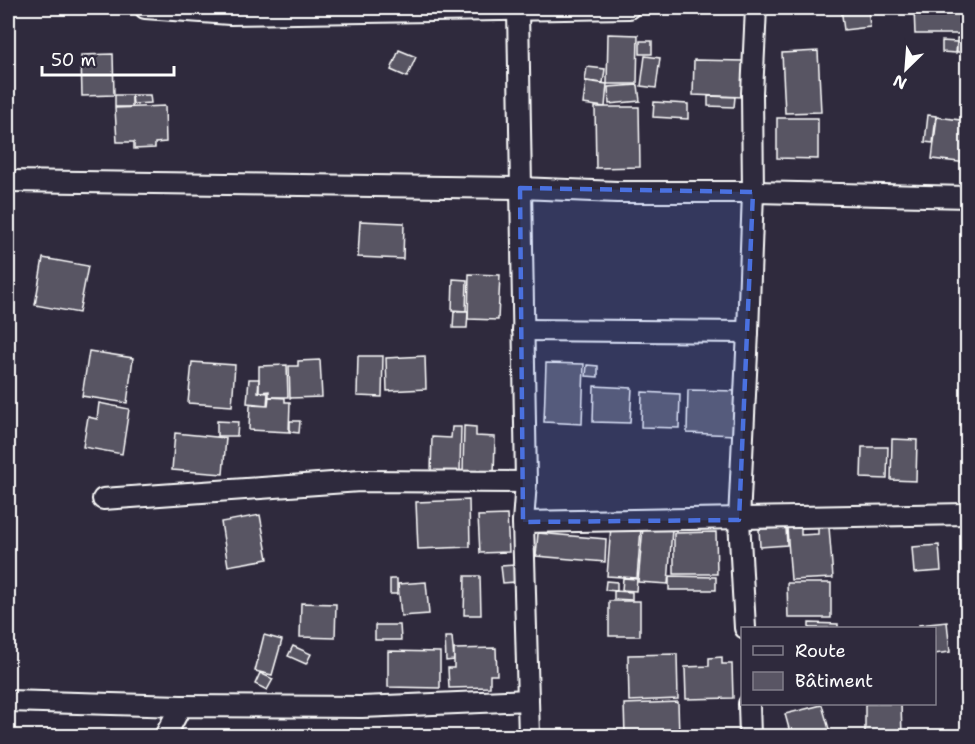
<svg xmlns="http://www.w3.org/2000/svg" width="975" height="744" font-family="'Shantell Sans',sans-serif">
<rect width="100%" height="100%" fill="#2f2a3d"/>
<filter id="ink" filterUnits="userSpaceOnUse"><feTurbulence type="fractalNoise" baseFrequency=".0167" numOctaves="2"/><feDisplacementMap in="SourceGraphic" scale="12" xChannelSelector="R" yChannelSelector="G"/><feConvolveMatrix kernelMatrix="1 2 1 2 8 2 1 2 1" color-interpolation-filters="sRGB"/></filter>
<g filter="url(#ink)">
<!-- building -->
<g fill="#595564" stroke="#fff" stroke-width="1.5">
<path d="M841 8H868L870 27 844 30Z"/>
<path d="M914 8H960L961 34H915Z"/>
<path d="M608 34 638 35 637 84H607Z"/>
<rect x="957" y="38" width="11" height="14"/>
<rect x="640" y="41" width="12" height="13"/>
<path d="M942 41 957 42 956 53 942 52Z"/>
<path d="M399 50 416 57 407 77 391 70Z"/>
<path d="M818 51 821 112 785 113 782 53Z"/>
<path d="M113 54 114 95 82 96 81 55Z"/>
<path d="M645 56 660 58 656 88 641 86Z"/>
<path d="M694 60 744 61 743 97 693 95Z"/>
<path d="M587 67 605 69 603 83 585 81Z"/>
<path d="M586 81 607 84 605 107 583 104Z"/>
<path d="M638 85 640 101 609 104 608 87Z"/>
<rect x="115" y="95" width="17" height="12"/>
<path d="M132 95H150L151 103 133 104Z"/>
<path d="M708 96 735 97 734 107 708 106Z"/>
<path d="M654 102 688 104V119L653 117Z"/>
<path d="M165 106 166 142 155 143V148L134 149V142H117L115 108Z"/>
<path d="M595 107H639L640 167 596 168Z"/>
<path d="M928 115 936 116 933 143 925 142Z"/>
<path d="M937 117 968 121V163L932 159Z"/>
<path d="M777 118H818V159L777 158Z"/>
<path d="M360 221 404 223 403 259 358 257Z"/>
<path d="M43 258 88 266 79 313 35 305Z"/>
<path d="M469 274 500 275 498 320 468 319Z"/>
<path d="M453 279 467 280 466 311 452 310Z"/>
<path d="M454 311H468L467 328H453Z"/>
<path d="M89 351 133 358 127 403 82 396Z"/>
<path d="M358 356H383L382 397 357 396Z"/>
<path d="M425 356 426 389 387 391 386 358Z"/>
<path d="M320 360 322 397 290 398 289 366H298V361Z"/>
<path d="M192 362 235 365 232 406 188 403Z"/>
<path d="M546 363 584 364 582 424 544 422Z"/>
<path d="M287 365 288 397H269V391L259 392V366Z"/>
<path d="M587 365 598 366V377L586 376Z"/>
<path d="M249 379H259L258 392 268 393 267 405 247 403Z"/>
<path d="M594 386 632 388 630 423 593 422Z"/>
<path d="M688 390 738 391 736 435 687 433Z"/>
<path d="M642 392 680 394 679 428 641 427Z"/>
<path d="M269 397 285 398V402H290L289 432 249 430 250 405 268 406Z"/>
<path d="M99 403 129 409 122 454 83 447 88 417 97 419Z"/>
<path d="M217 421 238 422 237 436H217Z"/>
<path d="M290 421H300L299 433 290 432Z"/>
<path d="M464 426 476 427V436L495 437 494 477 463 472Z"/>
<path d="M452 427H461L460 472 431 471 432 437 451 438Z"/>
<path d="M175 433 226 438 223 474 172 470Z"/>
<path d="M892 439 917 440 916 481 891 480Z"/>
<path d="M862 447H888L887 479 861 478Z"/>
<path d="M469 500 470 547 418 549 416 502Z"/>
<path d="M260 515 268 559 228 566 221 522Z"/>
<path d="M507 515 509 552 480 553 478 516Z"/>
<path d="M611 526 641 529 637 578 607 576Z"/>
<path d="M643 527 672 529 668 584 638 582Z"/>
<path d="M801 527V535L818 534V528L829 527 833 578 791 580 787 528Z"/>
<path d="M786 528 787 545 760 547 759 529Z"/>
<path d="M716 532 717 574H674V533Z"/>
<path d="M538 533 606 539 605 562 536 556Z"/>
<path d="M939 545 941 571 914 573 912 547Z"/>
<path d="M514 565 515 582 503 583 501 566Z"/>
<path d="M465 576H480L481 615H464Z"/>
<path d="M669 576 716 577V590H669Z"/>
<path d="M623 578 637 579 636 591 622 590Z"/>
<rect x="390" y="579" width="7" height="15"/>
<path d="M606 581 617 582V591L605 590Z"/>
<path d="M426 582 429 614 401 616 398 584Z"/>
<path d="M787 583H831V618H788Z"/>
<path d="M614 591 632 592V600L614 599Z"/>
<rect x="609" y="601" width="31" height="35"/>
<path d="M301 603 336 604 335 638 300 637Z"/>
<path d="M947 622 950 652 934 654V628H920L919 625Z"/>
<path d="M809 623 838 624V628H809Z"/>
<path d="M375 625H400L401 640H375Z"/>
<path d="M264 635 282 640 272 675 255 671Z"/>
<path d="M445 637H452L454 660 446 661Z"/>
<path d="M293 646 311 654 306 664 288 656Z"/>
<path d="M496 648 497 675H490V687L449 688 448 668H454V649Z"/>
<path d="M388 651 440 652V688L388 687Z"/>
<path d="M677 654 678 699 629 701 628 655Z"/>
<path d="M722 657V664H732L733 698 686 699 685 667 709 666V658Z"/>
<path d="M260 673 273 679 267 690 255 684Z"/>
<path d="M678 702 679 736H625L624 704Z"/>
<path d="M865 704H901L902 736H865Z"/>
<path d="M822 705 831 736H791L785 714Z"/>
</g>
<g fill="none" stroke-linecap="round" stroke-linejoin="round">
<defs>
<g id="minor">
<path d="M145 8 230 14 629 8"/>
<path d="M515 8 518 10 526 482 523 522 529 736"/>
<path d="M8 181 520 188 617 192H753L968 197"/>
<path d="M523 330 748 332"/>
<path d="M103 499 360 481 526 482"/>
<path d="M523 522 968 514"/>
<path d="M745 628 739 520 748 332 753 192 752 93 756 8"/>
<path d="M8 701 181 706"/>
<path d="M749 704 750 736"/>
<path d="M165 736 181 706 362 707 528 700"/>
</g>
</defs>
<!-- minor casing -->
<use href="#minor" stroke="#fff" stroke-width="24"/>
<!-- minor -->
<use href="#minor" stroke="#2f2a3d" stroke-width="20"/>
</g>
</g>
<!-- marked area -->
<path fill="#4a71e0" fill-opacity="0.2" stroke="#4a71e0" stroke-width="4.5" stroke-dasharray="12 8" stroke-linejoin="round" d="M520 188 753 192 739 520 523 522Z"/>
<!-- margin -->
<rect width="975" height="744" fill="none" stroke="#2f2a3d" stroke-width="30"/>
<rect x="15" y="15" width="945" height="714" fill="none" stroke="#fff" stroke-width="2" filter="url(#ink)"/>
<!-- legend -->
<rect x="741" y="627" width="195" height="78" fill="#2f2a3d" stroke="#827f8b" stroke-width="1.5"/>
<rect x="753" y="646" width="30" height="9" fill="#2f2a3d" stroke="#827f8b" stroke-width="1.5"/>
<text x="795" y="657" font-size="18" fill="#ffffff">Route</text>
<rect x="753" y="672" width="30" height="18" fill="#595564" stroke="#827f8b" stroke-width="1.5"/>
<text x="795" y="687" font-size="18" fill="#ffffff">Bâtiment</text>
<!-- north arrow -->
<g transform="translate(906 69) rotate(205)" stroke="#2f2a3d" stroke-width="4.5" paint-order="stroke">
<path d="M0-4.5L10 22L0 15L-10 22Z" fill="#ffffff"/>
<text y="-9" font-size="16" font-weight="bold" text-anchor="middle" fill="#ffffff">N</text>
</g>
<!-- scale -->
<path d="M42 66v9h132v-9" fill="none" stroke="#ffffff" stroke-width="3"/>
<text x="51" y="66" font-size="18" fill="#ffffff" stroke="#2f2a3d" stroke-width="4.5" paint-order="stroke">50 m</text>
</svg>
